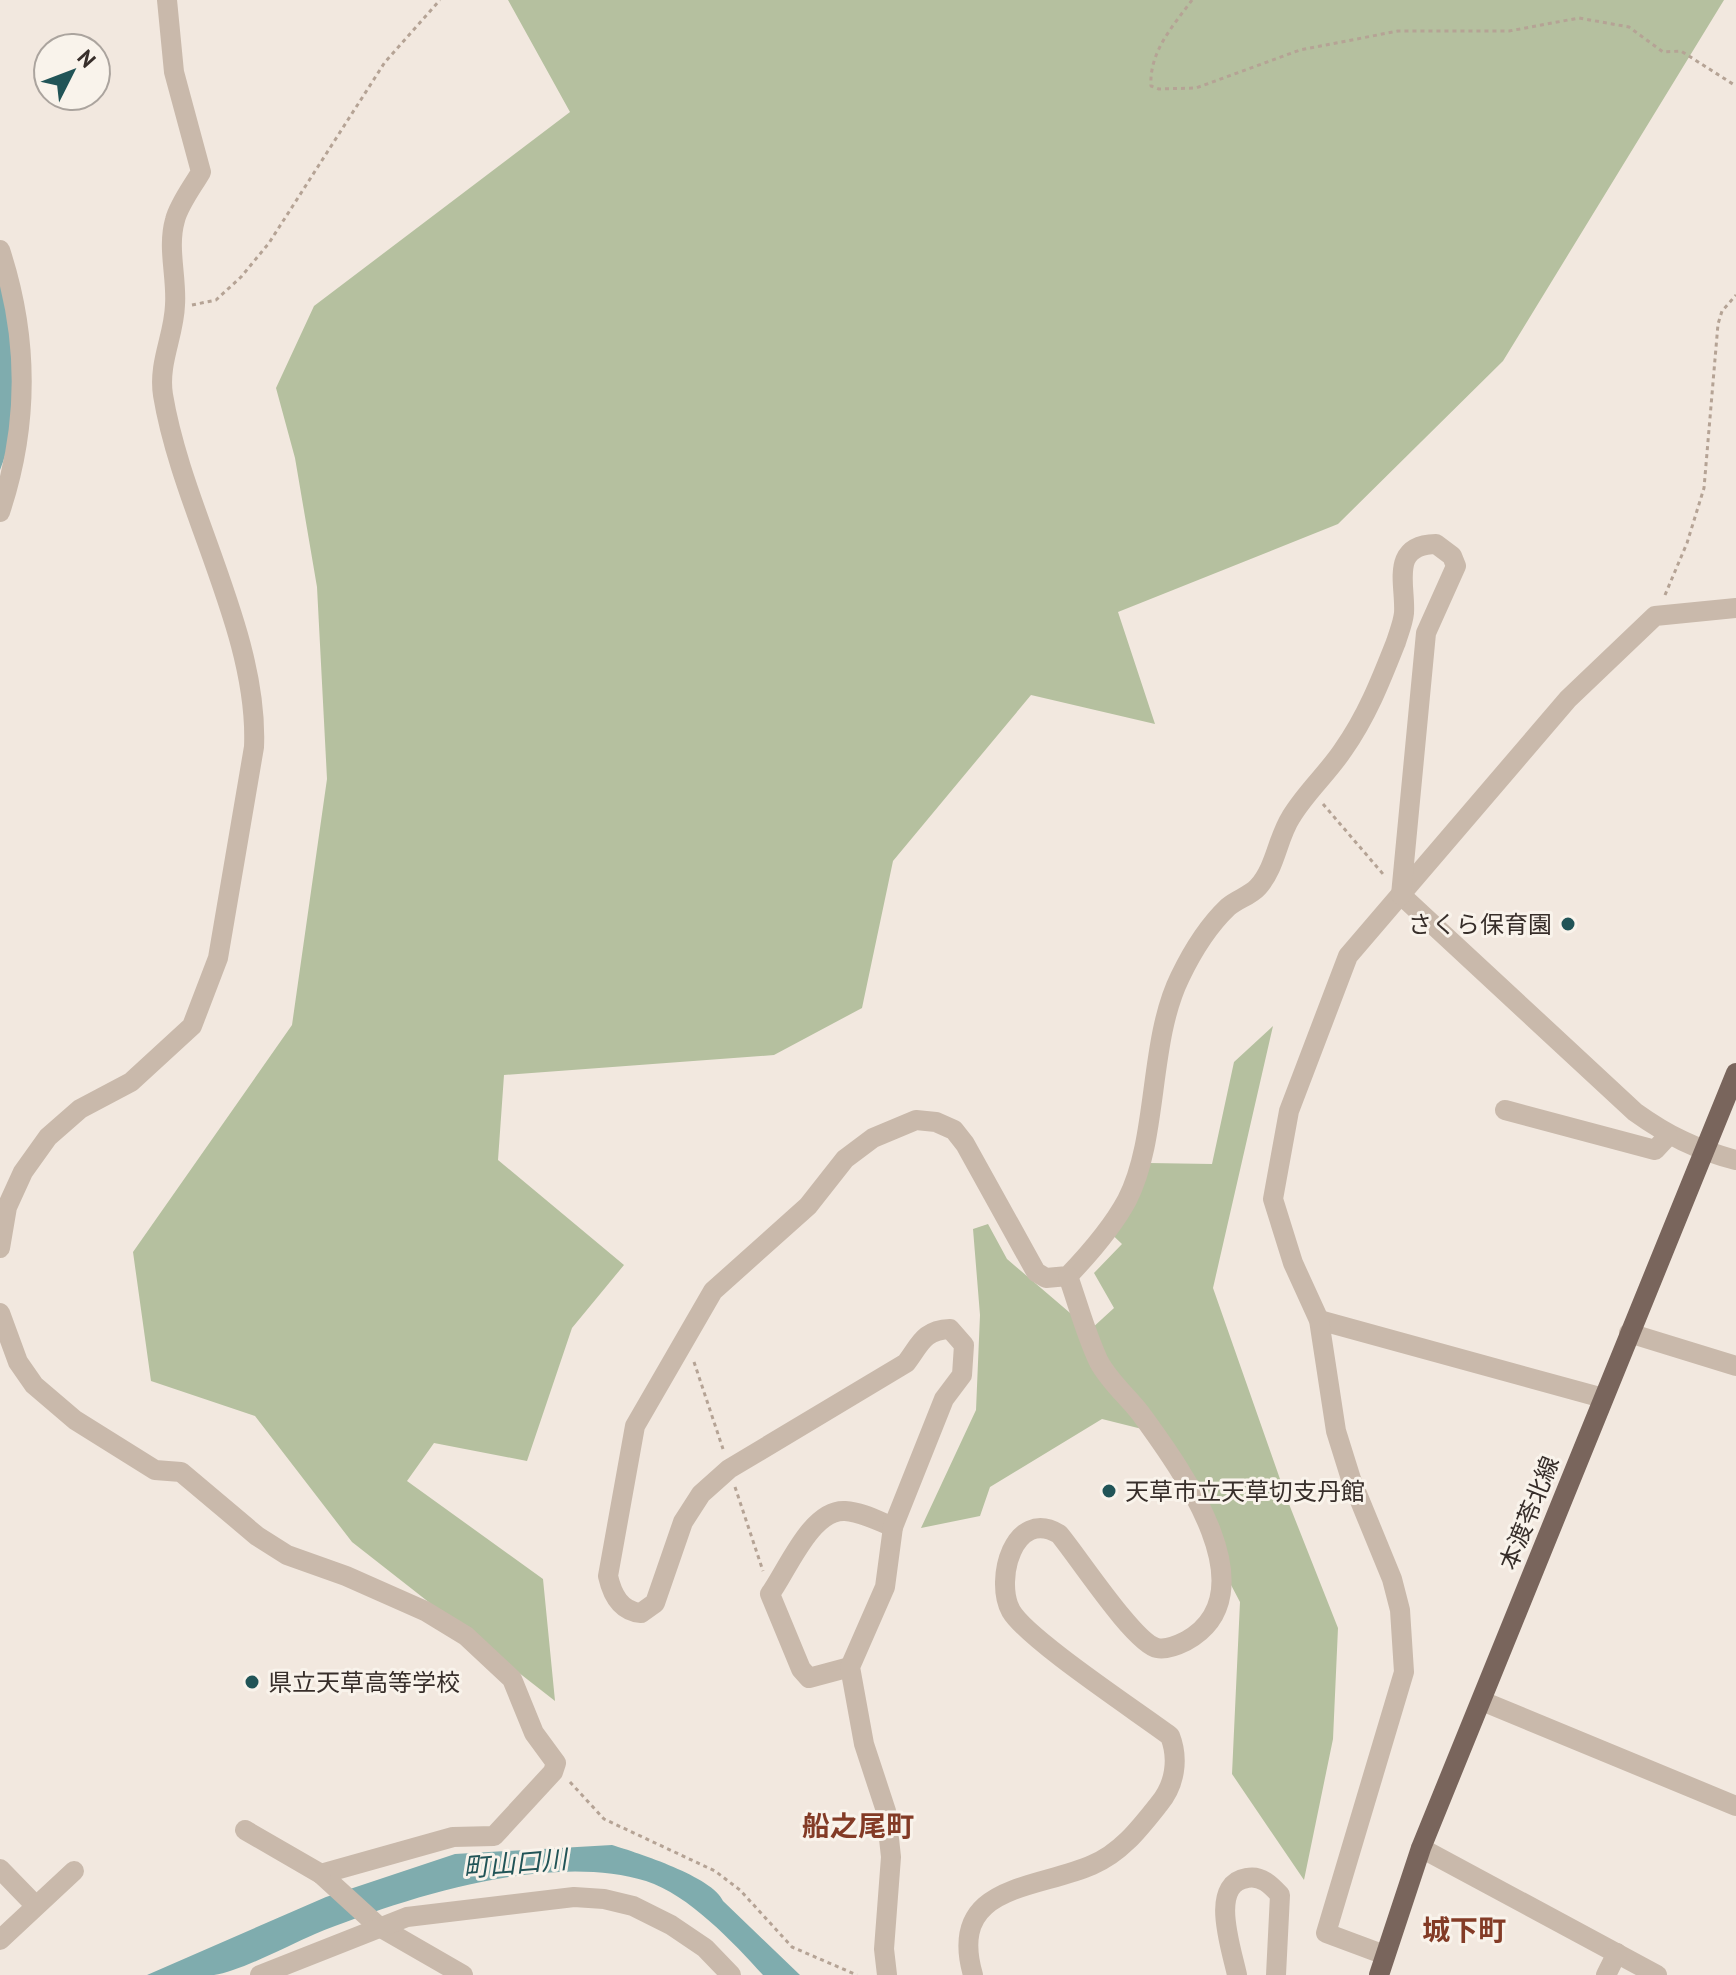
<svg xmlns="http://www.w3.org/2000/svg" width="1736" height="1975" font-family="'PT Sans','Noto Sans JP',sans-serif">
<rect width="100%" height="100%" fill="#f2e8df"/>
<!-- green -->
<g fill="#b5c09f">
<path d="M508 0H1724L1503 361 1338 524 1118 612 1155 724 1031 695 893 861 862 1008 774 1055 504 1075 498 1160 624 1265 572 1328 527 1461 434 1443 407 1481 543 1579 555 1701 352 1542 255 1416 151 1381 133 1252 292 1025 327 779 317 587 295 458 276 388 314 306 570 112Z"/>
<path d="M1273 1026 1213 1288 1287 1499 1338 1628 1333 1739 1304 1880 1232 1774 1240 1602 1150 1431 1102 1419 990 1487 980 1516 921 1528 976 1410 980 1315 973 1229 988 1224 1007 1259 1090 1330 1114 1308 1094 1273 1122 1244 1103 1226 1149 1163 1212 1164 1234 1062Z"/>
</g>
<!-- water -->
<g fill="#7facae">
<path d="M0 280C14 342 24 410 0 470Z"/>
<path d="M612 1845C638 1853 713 1877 723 1901L800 1975H763C733 1942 689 1895 646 1881 549 1851 405 1898 315 1934 289 1945 239 1972 214 1975 192 1975 169 1975 147 1975L326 1897 455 1854Z"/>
</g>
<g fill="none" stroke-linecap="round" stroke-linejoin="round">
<!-- path -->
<g stroke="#b5a395" stroke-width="3" stroke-dasharray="4 4" stroke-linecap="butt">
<path d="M1192 0C1173 26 1149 52 1151 86L1159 89 1196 88 1300 50 1398 31H1509L1579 18 1629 27 1663 52 1681 51 1736 86"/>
<path d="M192 305 216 300 241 277 269 243 385 62 440 0"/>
<path d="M1665 595 1687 543 1704 488 1718 324 1722 311 1736 295"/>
<path d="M1323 804 1383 874"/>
<path d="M694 1362 723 1449"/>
<path d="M735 1487 763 1571"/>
<path d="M570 1782 604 1819 715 1871 740 1890 792 1947 857 1975"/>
</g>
<!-- minor -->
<g stroke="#c9b9ab" stroke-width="20">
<path d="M0 250C29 338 29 425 0 512"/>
<path d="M1401 895 1635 1112C1667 1135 1697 1150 1736 1160"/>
<path d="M1505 1110 1655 1150 1668 1136"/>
<path d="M0 1248 7 1207 23 1172 48 1137 80 1109 131 1082 192 1026 218 958 254 747C259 633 182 510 163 395 158 363 174 336 175 305 177 277 167 248 175 220 179 204 193 186 201 172L174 72 167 0"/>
<path d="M0 1313 18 1362 34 1385 75 1420 155 1470 181 1472 257 1536 287 1555 346 1576 425 1611 466 1636 512 1679 534 1733 556 1763 553 1772 494 1836 453 1837 321 1874 378 1926 463 1975"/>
<path d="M1319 1320 1603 1398"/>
<path d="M1629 1333 1736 1366"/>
<path d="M850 1667 809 1678 801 1669 770 1594C787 1571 811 1509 845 1511 862 1512 878 1521 893 1527"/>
<path d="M1482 1701 1736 1806"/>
<path d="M245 1830 321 1874"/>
<path d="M1421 1848 1657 1975"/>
<path d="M0 1869 35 1905"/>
<path d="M0 1940 74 1871"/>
<path d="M1385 1955 1326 1933 1404 1672 1400 1610 1392 1579 1351 1479 1336 1431 1319 1320 1293 1263 1273 1199 1289 1111 1348 956 1568 699 1655 616 1736 608"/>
<path d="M260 1975 407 1917 574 1897 604 1899 633 1906 671 1925 705 1948 731 1975"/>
<path d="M887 1975 884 1949 891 1857 886 1811 864 1744 850 1667 885 1587 893 1527 944 1399 962 1375 964 1345 950 1329C923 1330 920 1345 906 1363L729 1469 701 1494 683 1522 655 1603 641 1613C620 1611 612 1594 608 1576L635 1426 713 1291 808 1206 845 1159 873 1138 916 1120 936 1122 954 1130 965 1144 1036 1272 1046 1278 1068 1276C1090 1253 1112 1228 1127 1200 1159 1138 1148 1042 1180 977 1192 952 1208 926 1228 907 1237 899 1250 896 1258 887 1276 867 1277 839 1291 817 1306 792 1327 774 1343 750 1367 716 1381 680 1396 642 1399 632 1403 623 1404 613 1406 585 1389 545 1436 544L1452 556 1456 566 1426 633 1401 895"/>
<path d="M973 1975C947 1884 1035 1890 1092 1865 1121 1853 1140 1828 1159 1804 1175 1785 1179 1759 1170 1736 1138 1712 1027 1639 1011 1611 994 1580 1014 1507 1059 1534 1077 1555 1134 1643 1157 1648 1166 1650 1178 1645 1186 1641 1273 1593 1178 1465 1141 1414 1128 1397 1109 1381 1099 1362 1086 1335 1078 1304 1068 1276"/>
<path d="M1237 1975C1232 1950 1208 1884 1247 1878 1261 1875 1271 1885 1280 1895L1276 1975"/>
<path d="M1606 1975 1617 1953"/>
</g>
<!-- major -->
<path stroke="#79655c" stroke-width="20" d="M1379 1975 1421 1848 1736 1073"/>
</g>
<!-- markers -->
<g fill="#215457" stroke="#f9f3eb" stroke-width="3">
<circle cx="1568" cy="924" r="8"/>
<circle cx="1109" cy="1491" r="8"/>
<circle cx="252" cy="1682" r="8"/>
</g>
<g text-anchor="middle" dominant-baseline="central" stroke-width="6" stroke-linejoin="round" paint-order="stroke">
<!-- poi labels -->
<g font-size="24" fill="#372e2a" stroke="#f9f3eb" text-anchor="start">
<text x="1552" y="924" text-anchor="end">さくら保育園</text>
<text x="1125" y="1491">天草市立天草切支丹館</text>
<text x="268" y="1682">県立天草高等学校</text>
</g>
<!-- street labels -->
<g font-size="24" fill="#372e2a" stroke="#f9f3eb">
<text transform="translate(1529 1513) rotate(-68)">本渡苓北線</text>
</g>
<!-- water labels -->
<g font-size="26" font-style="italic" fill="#215457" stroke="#f9f3eb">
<text transform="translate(515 1863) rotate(-5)">町山口川</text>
</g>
<!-- quarter labels -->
<g font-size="28" font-weight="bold" fill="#833b26" stroke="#f9f3eb">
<text x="858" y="1825">船之尾町</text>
<text x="1464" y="1929">城下町</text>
</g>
</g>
<!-- north arrow -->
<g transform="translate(72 72) rotate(48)"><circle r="38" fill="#f9f3eb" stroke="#aba49e" stroke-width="2"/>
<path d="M0-6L14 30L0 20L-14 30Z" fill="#215457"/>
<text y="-12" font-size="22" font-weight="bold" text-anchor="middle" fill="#372e2a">N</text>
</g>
</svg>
